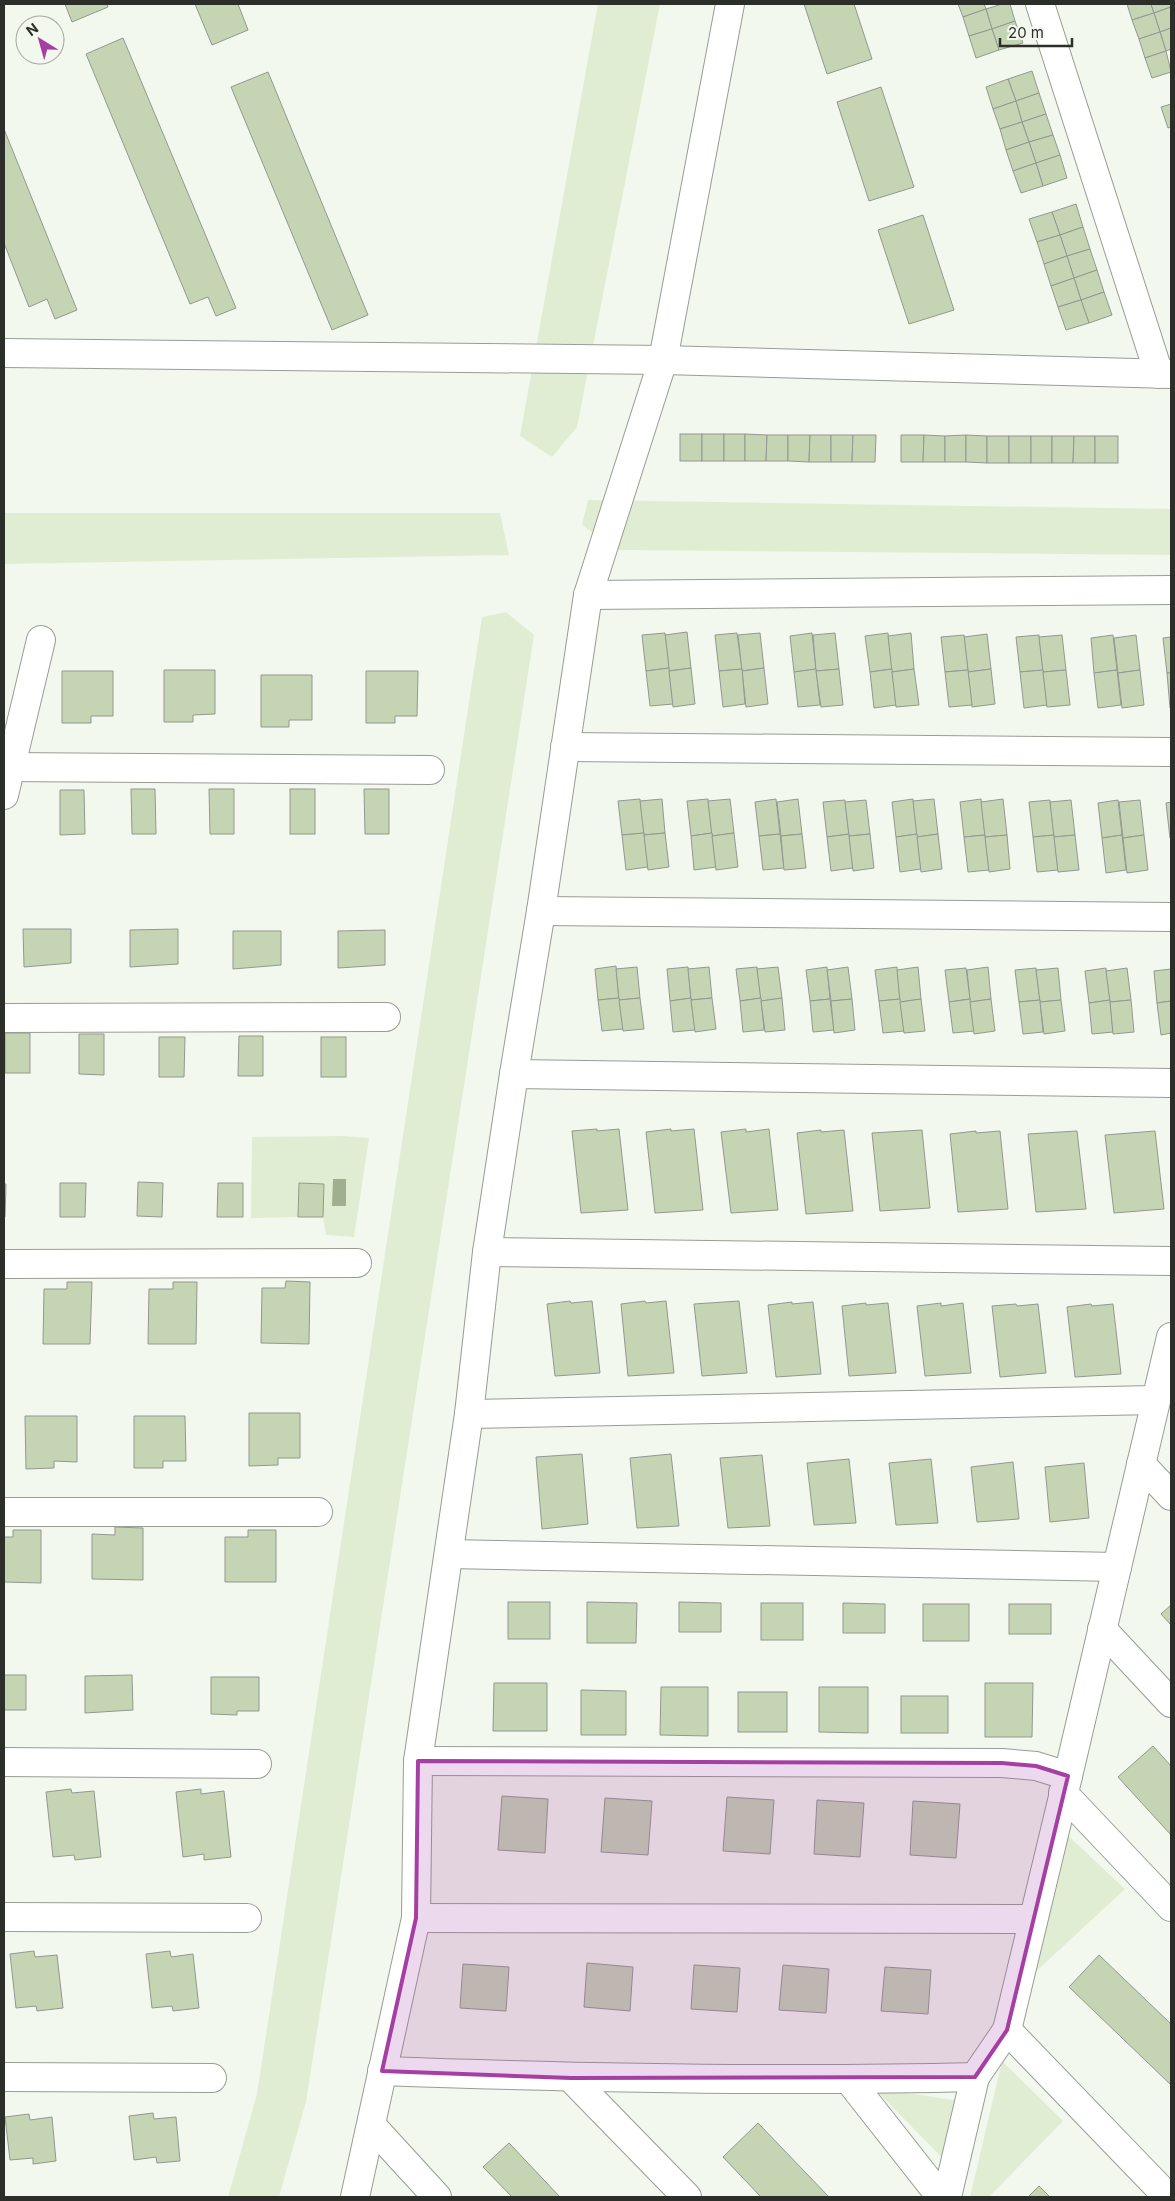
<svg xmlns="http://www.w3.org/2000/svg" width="1175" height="2201" font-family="Inter,sans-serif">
<rect width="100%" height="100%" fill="#f3f8ee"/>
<!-- green -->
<g fill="#e0edd2">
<path d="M598 4H660L577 427 552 457 520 436Z"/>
<path d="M588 500 1171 509V555L616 550 582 525Z"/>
<path d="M4 513H500L509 555 4 564Z"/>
<path d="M506 612 534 635 306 2102 279 2197H228L257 2094 482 617Z"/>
<path d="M342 1136 369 1138 354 1237 326 1235 323 1217 324 1184 299 1183 298 1217 251 1218 252 1137Z"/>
<path d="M1060 1828 1125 1889 1017 1989Z"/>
<path d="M1002 2061 1063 2121 989 2197H970Z"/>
<path d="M874 2088 974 2103 961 2177Z"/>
</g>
<!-- water -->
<path fill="#a0af8f" d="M333 1179H346V1206H332Z"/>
<!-- building -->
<g fill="#c5d5b4" stroke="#93988f">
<path d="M65 4H107L108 7 72 22Z"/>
<path d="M195 4H238L248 30 212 45Z"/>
<path d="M804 4H854L872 59 827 74Z"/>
<path d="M958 4H984L986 9 963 17Z"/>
<path d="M1002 4H1010L1015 21 992 29 986 9Z"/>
<path d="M1127 4H1151L1154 13 1132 20Z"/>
<path d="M1151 4H1171V7L1154 13Z"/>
<path d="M1171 7V28L1160 32 1154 13Z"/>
<path d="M986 9 992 29 969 36 963 17Z"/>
<path d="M1154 13 1160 32 1139 39 1132 20Z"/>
<path d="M1015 21 1023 43 999 50 992 29Z"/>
<path d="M1171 28V49L1166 51 1160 32Z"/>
<path d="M992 29 999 50 976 58 969 36Z"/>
<path d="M1160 32 1166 51 1145 58 1139 39Z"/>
<path d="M123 38 236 308 216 316 208 297 190 304 86 54Z"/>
<path d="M1166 51 1171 72 1152 78 1145 58Z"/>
<path d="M1032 71 1039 93 1016 101 1008 79Z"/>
<path d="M268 72 368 315 332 330 231 87Z"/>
<path d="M1008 79 1016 101 993 109 986 87Z"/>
<path d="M881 87 914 187 869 201 837 102Z"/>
<path d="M1039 93 1046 114 1022 122 1016 101Z"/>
<path d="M1016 101 1022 122 1000 129 993 109Z"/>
<path d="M1171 104V127L1168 128 1161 107Z"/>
<path d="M1046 114 1053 135 1029 142 1022 122Z"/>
<path d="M1022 122 1029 142 1006 150 1000 129Z"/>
<path d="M4 129 77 310 55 319 47 299 29 307 4 243Z"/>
<path d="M1053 135 1060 155 1036 163 1029 142Z"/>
<path d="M1029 142 1036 163 1013 171 1006 150Z"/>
<path d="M1060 155 1067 178 1043 186 1036 163Z"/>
<path d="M1036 163 1043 186 1021 193 1013 171Z"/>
<path d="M1076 204 1083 227 1060 235 1052 212Z"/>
<path d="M1052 212 1060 235 1037 242 1029 219Z"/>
<path d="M923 215 954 310 909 324 878 230Z"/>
<path d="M1083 227 1090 249 1067 256 1060 235Z"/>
<path d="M1060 235 1067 256 1044 264 1037 242Z"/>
<path d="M1090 249 1097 270 1074 278 1067 256Z"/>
<path d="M1067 256 1074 278 1051 286 1044 264Z"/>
<path d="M1097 270 1104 292 1081 300 1074 278Z"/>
<path d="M1074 278 1081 300 1058 307 1051 286Z"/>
<path d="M1104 292 1112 315 1089 323 1081 300Z"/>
<path d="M1081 300 1089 323 1066 330 1058 307Z"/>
<rect x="680" y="434" width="22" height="27"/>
<rect x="702" y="434" width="22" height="27"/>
<rect x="724" y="434" width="21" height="27"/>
<path d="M745 434 767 435 766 461H745Z"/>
<path d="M767 435H788V461H766Z"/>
<path d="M788 435H810L809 462 788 461Z"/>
<path d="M810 435H831V462H809Z"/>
<path d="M831 435H853L852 462H831Z"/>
<path d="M853 435H876L875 462H852Z"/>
<path d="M901 435H924L923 462H901Z"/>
<path d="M924 435 945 436V462H923Z"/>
<path d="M966 435V462H945V436Z"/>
<path d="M966 435 987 436V463L966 462Z"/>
<rect x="987" y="436" width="22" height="27"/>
<rect x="1009" y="436" width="22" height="27"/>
<rect x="1031" y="436" width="21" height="27"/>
<path d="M1052 436H1074L1073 463H1052Z"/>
<path d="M1074 436H1095V463H1073Z"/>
<rect x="1095" y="436" width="23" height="27"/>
<path d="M687 632 691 668 669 671 665 635Z"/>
<path d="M665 633 669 668 646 671 642 635Z"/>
<path d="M737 633 742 669 719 671 715 635Z"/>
<path d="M760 633 764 668 742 671 738 635Z"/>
<path d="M812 633 816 669 794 672 790 636Z"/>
<path d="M835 633 839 669 816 671 813 635Z"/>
<path d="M888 633 892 669 870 672 865 636Z"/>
<path d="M911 633 914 669 892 672 888 636Z"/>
<path d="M987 634 991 669 968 672 964 637Z"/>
<path d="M964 635 968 670 945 672 941 637Z"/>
<path d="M1039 635 1043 670 1020 672 1016 637Z"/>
<path d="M1062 635 1066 670 1043 672 1039 637Z"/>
<path d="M1113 635 1117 670 1094 673 1091 638Z"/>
<path d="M1136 635 1140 670 1118 673 1114 638Z"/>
<path d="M1171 637V673H1167L1163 638Z"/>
<path d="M669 668 673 704 650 706 646 671Z"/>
<path d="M691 668 695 704 673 707 669 671Z"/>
<path d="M764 668 768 704 746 707 742 671Z"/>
<path d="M742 669 745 704 723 707 719 671Z"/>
<path d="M816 669 820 705 798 707 794 672Z"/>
<path d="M839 669 843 705 821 707 816 671Z"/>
<path d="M892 669 896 705 874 708 870 672Z"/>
<path d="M914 669 919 705 896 707 892 672Z"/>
<path d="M991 669 995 704 972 707 968 672Z"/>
<path d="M164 670H215V714L193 715V722H164Z"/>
<path d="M968 670 972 705 949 707 945 672Z"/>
<path d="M1043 670 1047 705 1024 708 1020 672Z"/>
<path d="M1066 670 1070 705 1047 707 1043 672Z"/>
<path d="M1117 670 1121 705 1098 708 1094 673Z"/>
<path d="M1140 670 1144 705 1122 708 1118 673Z"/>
<path d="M62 671H113V716H91V723H62Z"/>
<path d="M366 671H418L417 716H395V723H366Z"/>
<path d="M1167 673H1171V708H1170Z"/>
<path d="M261 675H312V720H289V727H261Z"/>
<path d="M131 789H155L156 834H132Z"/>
<path d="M209 789H234V834H210Z"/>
<rect x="290" y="789" width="25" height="45"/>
<path d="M364 789H389V834H365Z"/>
<path d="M60 790H84L85 834 60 835Z"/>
<path d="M640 799 644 833 622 835 618 801Z"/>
<path d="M662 799 665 833 644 835 640 801Z"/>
<path d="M708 799 712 833 691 836 687 801Z"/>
<path d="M730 799 734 833 712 836 708 801Z"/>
<path d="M776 799 780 834 759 836 755 802Z"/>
<path d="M798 799 802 834 781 836 777 802Z"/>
<path d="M913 799 917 834 896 837 892 802Z"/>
<path d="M934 799 938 834 917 837 913 801Z"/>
<path d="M981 799 985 835 964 837 960 802Z"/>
<path d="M1003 799 1007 835 985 837 981 802Z"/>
<path d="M845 800 849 834 827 837 823 802Z"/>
<path d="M866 800 870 834 849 836 845 802Z"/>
<path d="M1050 800 1054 835 1033 837 1029 802Z"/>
<path d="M1071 800 1075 835 1054 837 1050 802Z"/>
<path d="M1118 800 1122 835 1102 838 1098 803Z"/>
<path d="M1140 800 1144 835 1123 838 1119 802Z"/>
<path d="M1171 802V838H1170L1166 803Z"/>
<path d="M644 833 648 867 626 870 622 835Z"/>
<path d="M665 833 669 867 648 870 644 835Z"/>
<path d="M712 833 716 867 694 870 691 836Z"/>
<path d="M734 833 738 867 716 870 712 836Z"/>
<path d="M780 834 784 868 763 870 759 836Z"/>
<path d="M802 834 806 868 784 870 781 836Z"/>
<path d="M849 834 853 868 831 871 827 837Z"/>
<path d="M870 834 874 868 853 871 849 836Z"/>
<path d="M917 834 921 869 900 872 896 837Z"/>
<path d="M938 834 942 869 921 872 917 837Z"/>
<path d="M985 835 989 870 968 872 964 837Z"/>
<path d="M1007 835 1010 869 989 872 985 837Z"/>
<path d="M1054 835 1058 870 1037 872 1033 837Z"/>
<path d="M1075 835 1079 870 1058 872 1054 837Z"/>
<path d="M1122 835 1126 870 1106 873 1102 838Z"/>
<path d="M1144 835 1148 870 1127 873 1123 838Z"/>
<path d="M23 929H71V963L24 967Z"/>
<path d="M178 929V964L130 967V930Z"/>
<path d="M385 930V965L338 968V931Z"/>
<path d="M233 931H281V965L233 969Z"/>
<path d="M616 966 619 998 598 1000 595 969Z"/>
<path d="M637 967 640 998 619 1000 616 969Z"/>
<path d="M688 967 691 998 670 1001 667 969Z"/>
<path d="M709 967 712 998 691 1000 688 969Z"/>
<path d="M757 967 761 998 740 1001 736 969Z"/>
<path d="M778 967 782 998 761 1001 757 969Z"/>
<path d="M827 967 830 999 810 1001 806 970Z"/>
<path d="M848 967 852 999 831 1001 827 970Z"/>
<path d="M897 967 900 999 879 1001 875 970Z"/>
<path d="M918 967 921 999 900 1002 897 970Z"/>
<path d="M988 967 991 999 970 1002 967 970Z"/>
<path d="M966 968 970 999 949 1002 945 970Z"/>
<path d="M1036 968 1040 1000 1019 1002 1015 970Z"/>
<path d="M1058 968 1061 1000 1040 1002 1036 970Z"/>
<path d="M1106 968 1110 1000 1089 1003 1085 971Z"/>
<path d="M1127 968 1131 1000 1110 1002 1106 971Z"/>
<path d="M1171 969V1001L1157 1003 1154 971Z"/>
<path d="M619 998 623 1029 602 1031 598 1000Z"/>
<path d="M640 998 644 1029 623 1031 619 1000Z"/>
<path d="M691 998 695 1030 673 1032 670 1001Z"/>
<path d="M712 998 716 1029 695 1032 691 1000Z"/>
<path d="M761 998 764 1030 743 1032 740 1001Z"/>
<path d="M782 998 785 1030 765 1032 761 1001Z"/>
<path d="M830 999 834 1030 813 1032 810 1001Z"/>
<path d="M852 999 855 1030 834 1033 831 1001Z"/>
<path d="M900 999 904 1031 883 1033 879 1001Z"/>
<path d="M921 999 925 1031 904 1033 900 1002Z"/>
<path d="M970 999 974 1031 953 1033 949 1002Z"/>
<path d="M991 999 995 1031 974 1034 970 1002Z"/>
<path d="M1040 1000 1043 1032 1023 1034 1019 1002Z"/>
<path d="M1061 1000 1065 1031 1044 1034 1040 1002Z"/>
<path d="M1110 1000 1113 1032 1092 1034 1089 1003Z"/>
<path d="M1131 1000 1134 1032 1113 1034 1110 1002Z"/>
<path d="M1171 1001V1033L1161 1035 1157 1003Z"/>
<rect x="5" y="1033" width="25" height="40"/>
<path d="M79 1034H104V1075L79 1074Z"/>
<path d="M239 1036H263V1076H238Z"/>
<path d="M159 1037H185L184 1077H159Z"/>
<rect x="321" y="1037" width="25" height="40"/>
<path d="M597 1129V1131L619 1129 628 1210 581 1213 572 1131Z"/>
<path d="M671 1129V1131L694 1129 703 1210 655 1213 646 1132Z"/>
<path d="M746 1129V1132L769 1129 778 1210 731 1213 721 1132Z"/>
<path d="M821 1130V1132L844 1130 853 1211 806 1214 797 1133Z"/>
<path d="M922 1130 930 1208 880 1211 872 1133Z"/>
<path d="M976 1131V1133L1000 1131 1008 1209 958 1212 950 1134Z"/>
<path d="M1077 1131 1086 1209 1036 1212 1028 1134Z"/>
<path d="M1155 1131 1164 1209 1114 1213 1105 1135Z"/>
<path d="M138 1182 163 1183 162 1217 137 1216Z"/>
<path d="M60 1183H86L85 1217H60Z"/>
<path d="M218 1183H243V1217H217Z"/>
<path d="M299 1183 324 1184 323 1217H298Z"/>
<path d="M4 1184H6L5 1217H4Z"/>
<path d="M286 1281 310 1282 309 1344 261 1343 262 1288H285Z"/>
<path d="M67 1282H92L90 1344H43L44 1289H67Z"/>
<path d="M173 1282H197L196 1344H148L149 1289H173Z"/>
<path d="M570 1301 571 1303 592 1301 600 1373 555 1376 547 1304Z"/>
<path d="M645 1301 646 1303 666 1301 674 1373 628 1376 621 1304Z"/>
<path d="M739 1301 747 1373 702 1376 694 1304Z"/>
<path d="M792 1302V1304L813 1302 821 1374 776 1377 768 1305Z"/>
<path d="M866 1303V1305L888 1303 896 1373 849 1376 842 1306Z"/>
<path d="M941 1303V1306L963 1303 971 1373 925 1376 917 1306Z"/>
<path d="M1016 1304 1017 1306 1038 1304 1046 1373 1000 1377 992 1306Z"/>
<path d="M1091 1304 1092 1306 1113 1304 1121 1374 1075 1377 1067 1307Z"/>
<path d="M249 1413H300V1458H278V1465L249 1466Z"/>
<path d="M25 1416H77V1462L54 1461V1468L26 1469Z"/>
<path d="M134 1416H185L186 1461H163V1468H134Z"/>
<path d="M582 1454 588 1524 542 1529 536 1457Z"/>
<path d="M671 1454 679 1526 637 1528 630 1458Z"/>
<path d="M762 1455 770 1526 728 1528 720 1458Z"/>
<path d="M849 1459 856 1523 814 1525 807 1463Z"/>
<path d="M931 1459 938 1523 896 1525 889 1463Z"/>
<path d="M1013 1462 1019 1519 977 1522 971 1467Z"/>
<path d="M1084 1463 1089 1518 1050 1522 1045 1467Z"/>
<path d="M115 1527 143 1528V1580L92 1579V1534L115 1535Z"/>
<path d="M13 1530H41V1583L4 1582V1537H13Z"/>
<path d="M248 1530H276V1582H225V1537H248Z"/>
<rect x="508" y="1602" width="42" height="37"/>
<path d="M587 1602 637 1603 636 1643H587Z"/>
<path d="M679 1602 721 1603V1632H679Z"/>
<rect x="761" y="1603" width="42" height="37"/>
<path d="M843 1603 885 1604V1633H843Z"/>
<rect x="923" y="1604" width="46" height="37"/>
<rect x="1009" y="1604" width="42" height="30"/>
<path d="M1171 1605V1625L1161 1614Z"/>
<path d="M4 1675H26V1710H4V1713Z"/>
<path d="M132 1675 133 1710 85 1713V1676Z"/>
<path d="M211 1677H259V1711H237V1715L211 1714Z"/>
<path d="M494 1683H547V1731H493Z"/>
<path d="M985 1683H1033L1032 1737H985Z"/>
<path d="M661 1687H708V1736L660 1735Z"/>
<path d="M819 1687H868V1733L819 1732Z"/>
<path d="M581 1690 626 1691V1735H581Z"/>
<rect x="738" y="1692" width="49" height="40"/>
<rect x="901" y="1696" width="47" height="37"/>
<path d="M1153 1746 1171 1766V1835L1118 1777Z"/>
<path d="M71 1789 72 1793 94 1791 101 1857 75 1860 74 1855 53 1857 46 1792Z"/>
<path d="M201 1789V1794L224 1791 231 1857 204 1860V1854L183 1857 176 1792Z"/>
<path d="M502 1796 548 1799 545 1853 498 1850Z"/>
<path d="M727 1797 774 1800 770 1854 723 1851Z"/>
<path d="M605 1798 652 1801 648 1855 601 1852Z"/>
<path d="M817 1800 864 1803 860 1857 814 1854Z"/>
<path d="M913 1801 960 1804 956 1858 910 1855Z"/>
<path d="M34 1951 35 1957 57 1955 63 2008 37 2011 36 2006 16 2008 10 1954Z"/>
<path d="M170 1951 171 1957 193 1954 199 2008 173 2011 172 2006 152 2008 146 1954Z"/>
<path d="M1099 1955 1171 2024V2085L1069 1987Z"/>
<path d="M587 1963 633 1967 630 2011 584 2007Z"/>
<path d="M463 1964 509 1967 506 2011 460 2008Z"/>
<path d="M694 1965 740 1968 737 2012 691 2009Z"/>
<path d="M783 1965 829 1969 826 2013 779 2010Z"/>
<path d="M885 1967 931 1970 928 2014 881 2011Z"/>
<path d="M153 2113 154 2119 176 2117 180 2161 157 2163 156 2157 134 2160 129 2116Z"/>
<path d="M29 2114 30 2120 52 2117 56 2161 33 2164V2158L10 2160 5 2117Z"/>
<path d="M758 2123 829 2197H761L723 2157Z"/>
<path d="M509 2143 560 2197H512L483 2167Z"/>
<path d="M1039 2186 1050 2197H1028Z"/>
</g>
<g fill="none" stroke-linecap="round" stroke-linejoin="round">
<defs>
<g id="minor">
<path d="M1040 4 1159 374"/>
<path d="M4 353 663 360 1171 374"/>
<path d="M588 595 1171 590"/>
<path d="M565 747 1171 752"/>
<path d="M4 767 430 770"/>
<path d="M4 795 41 640"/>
<path d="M541 911 1171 917"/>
<path d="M4 1018 386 1017"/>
<path d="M514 1074 541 911 588 595 663 360 730 4"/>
<path d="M487 1252 1171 1261"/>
<path d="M4 1264 357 1263"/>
<path d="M469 1414 1156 1400"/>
<path d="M1141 1464 1171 1496"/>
<path d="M4 1512H318"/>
<path d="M449 1554 1117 1567"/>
<path d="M1102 1629 1171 1703"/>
<path d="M418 1761 1002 1763 1036 1766 1068 1776 1007 2030 975 2077"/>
<path d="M4 1762 257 1764"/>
<path d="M1068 1776 1171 1337"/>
<path d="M1063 1793 1171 1907"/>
<path d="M4 1917 247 1918"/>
<path d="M416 1918 1033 1919"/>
<path d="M1007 2030 1168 2197"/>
<path d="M382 2071C580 2078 777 2082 975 2077L947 2197"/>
<path d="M4 2077 212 2078"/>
<path d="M571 2078 687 2197"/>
<path d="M849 2080 941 2197"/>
<path d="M372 2126 437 2197"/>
<path d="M355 2197 416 1918 418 1761 469 1414 487 1252 514 1074 1171 1083"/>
</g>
</defs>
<!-- minor casing -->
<use href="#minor" stroke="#989d94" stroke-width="30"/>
<!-- minor -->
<use href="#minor" stroke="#fff" stroke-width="28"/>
</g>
<!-- marked area -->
<path fill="#a53fa3" fill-opacity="0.2" stroke="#a53fa3" stroke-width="4" stroke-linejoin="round" d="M418 1761 1002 1763 1036 1766 1068 1776 1007 2030 975 2077 571 2078 382 2071 416 1918Z"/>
<!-- border -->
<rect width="1175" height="2201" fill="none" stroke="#2c2e2a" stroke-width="10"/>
<!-- north arrow -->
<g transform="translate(40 40) rotate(323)"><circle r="24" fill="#f3f8ee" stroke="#a3a7a0"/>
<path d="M0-4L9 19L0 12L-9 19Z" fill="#a53fa3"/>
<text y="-8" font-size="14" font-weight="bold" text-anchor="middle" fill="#2c2e2a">N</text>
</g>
<!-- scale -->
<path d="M1000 38v8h72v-8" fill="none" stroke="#2c2e2a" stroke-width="2.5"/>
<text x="1008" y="38" font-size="15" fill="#2c2e2a" stroke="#f3f8ee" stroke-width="4" paint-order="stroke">20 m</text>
</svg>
